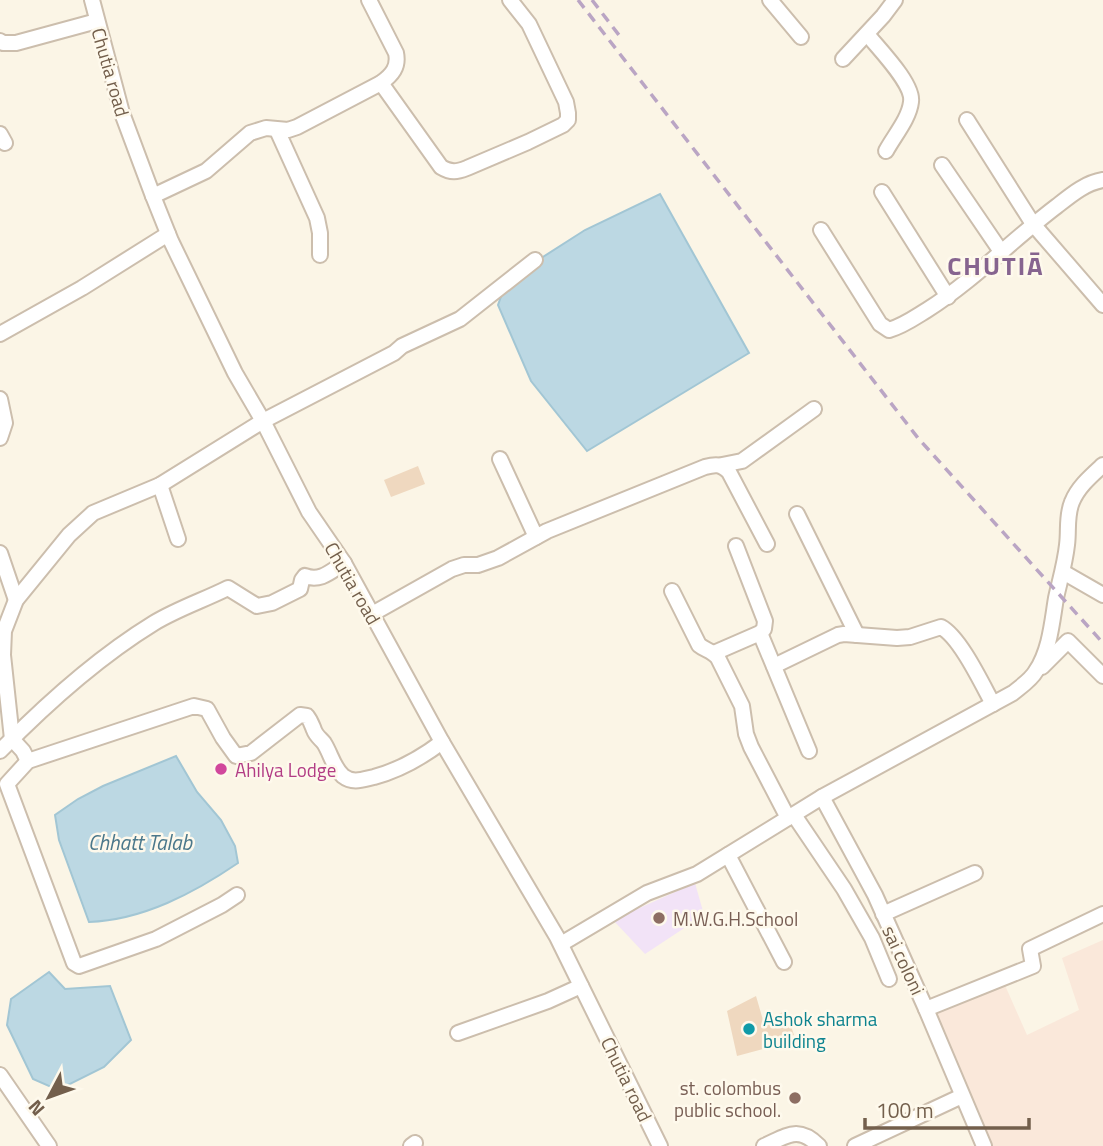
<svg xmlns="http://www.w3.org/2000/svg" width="1103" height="1146" font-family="'Titillium Web',sans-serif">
<rect width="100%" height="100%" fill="#fbf5e6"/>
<!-- commercial -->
<path fill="#fae8da" d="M1103 940V1146H990L931 1015 1004 983 1027 1035 1079 1010 1062 958Z"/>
<!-- education -->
<path fill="#f2e3f7" d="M695 883 704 915 645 954 613 920Z"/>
<!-- water -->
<g fill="#bcd8e3" stroke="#a2c6d4" stroke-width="2">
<path d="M660 194 749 353 587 451 531 381 498 305 507 280 585 230Z"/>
<path d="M176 756 197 792 221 820 235 846 238 863C194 893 143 920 89 922L59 840 55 815 78 799 103 786Z"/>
<path d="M49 972 65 989 110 986 131 1040 104 1067 58 1090 33 1079 7 1025 11 999Z"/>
</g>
<!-- building -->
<g fill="#efd8bf">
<path d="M418 466 425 484 391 497 384 480Z"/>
<path d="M756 996 763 1020 786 1011 794 1035 769 1042 771 1047 737 1056 727 1011Z"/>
</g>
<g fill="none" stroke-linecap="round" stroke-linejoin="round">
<defs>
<g id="minor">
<path d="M92 0 122 113 153 196 171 241 235 373 263 421 309 512 344 563 442 742 557 937 660 1146"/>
<path d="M770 0 801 37"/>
<path d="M867 34C878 48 914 84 911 102 909 119 894 136 886 151"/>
<path d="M0 41 3 43H16L97 21"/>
<path d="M843 59 883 16 895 0"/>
<path d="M381 83 441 167C451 173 457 172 467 168L528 142 563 125 568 120V113L566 102 529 24 510 0"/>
<path d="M967 120 1033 224 1103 305"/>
<path d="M277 130 317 218 320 233V255"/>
<path d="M0 134 5 143"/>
<path d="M942 165 1002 253"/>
<path d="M882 192 948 297"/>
<path d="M153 196 206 171 250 133 266 128 288 130 297 127 381 83C392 75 399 67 396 53L369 0"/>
<path d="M821 230 880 324 889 330C903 326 914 318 927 310 974 280 1012 240 1057 206 1071 195 1085 183 1103 180"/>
<path d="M0 334 82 288 168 234"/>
<path d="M0 399 5 423 0 438"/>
<path d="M500 459 536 537"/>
<path d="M722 465 742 461 814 409"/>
<path d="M160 485 178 539"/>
<path d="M797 514 857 635"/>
<path d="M0 553 16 600"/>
<path d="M1063 572 1103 595"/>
<path d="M672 591 699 645C705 650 713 651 718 658L742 706 746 734 751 747 788 818"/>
<path d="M372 614 452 569 464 565H478L498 558 547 531 705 467C716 464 721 464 729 472L767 544"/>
<path d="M760 633 809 751"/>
<path d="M714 653 760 633 764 629 765 621 736 546"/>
<path d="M774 666 838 635 844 634 897 638 910 637 941 627C960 637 982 684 993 704"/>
<path d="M1042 667 1068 641 1103 676"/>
<path d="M0 751C47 703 97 658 154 623 177 609 204 600 228 588L257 606 272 603 300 589 302 580 305 576C321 582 331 571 344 563"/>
<path d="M28 761 23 751 12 739 3 655 4 631 16 600 69 535 93 513 160 485 263 421 394 353 402 346 460 319 535 260"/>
<path d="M822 797 875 895 926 1009 1033 966 1030 949 1103 914"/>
<path d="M794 815 844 889 872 938 889 979"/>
<path d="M728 855 784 962"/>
<path d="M237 895 222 905 156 939 79 966 74 963 7 784 28 761 194 706 207 709 223 738 236 756 251 753 300 715 307 716C311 721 312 725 314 730 316 736 321 739 324 743 331 754 333 767 343 776 353 784 364 779 374 777 400 770 421 758 442 742"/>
<path d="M883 914 975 873"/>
<path d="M561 944 647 893 697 874 822 797 1013 693C1020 687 1031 680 1036 671 1050 650 1052 622 1056 598 1060 580 1065 563 1067 545 1069 531 1066 516 1072 502 1078 487 1091 476 1103 465"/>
<path d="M926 1009 984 1146"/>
<path d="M458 1033 548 1001 581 986"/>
<path d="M0 1075 49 1146"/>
<path d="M411 1146 415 1143"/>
<path d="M764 1146C787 1136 798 1125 819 1146"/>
<path d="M855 1146 962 1096"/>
</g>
</defs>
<!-- minor casing -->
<use href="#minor" stroke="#ccbead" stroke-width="18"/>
<!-- minor -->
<use href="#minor" stroke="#fff" stroke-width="14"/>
<!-- rail -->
<g stroke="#baa5c4" stroke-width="3.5" stroke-dasharray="10 7" stroke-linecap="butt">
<path d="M578 0 918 438 1103 643"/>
<path d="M592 0 622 39"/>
</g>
</g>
<!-- markers -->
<circle fill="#d1479c" stroke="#fef9ec" stroke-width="2.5" cx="221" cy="769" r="7"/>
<g fill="#8d6e63" stroke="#fef9ec" stroke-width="2.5">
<circle cx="659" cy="918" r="7"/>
<circle cx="795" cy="1098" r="7"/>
</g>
<circle fill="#0f9aa8" stroke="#fef9ec" stroke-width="2.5" cx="749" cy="1029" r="7"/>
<g text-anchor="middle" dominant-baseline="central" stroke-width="5" stroke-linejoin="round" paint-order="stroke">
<!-- street labels -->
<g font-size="19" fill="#735f4c" stroke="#fef9ec">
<text transform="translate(111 72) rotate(74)">Chutia road</text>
<text transform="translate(353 583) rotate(60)">Chutia road</text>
<text transform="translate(904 960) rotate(65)">sai coloni</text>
<text transform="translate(627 1079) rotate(64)">Chutia road</text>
</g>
<!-- hotel labels -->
<g font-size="19" fill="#b23c85" stroke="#fef9ec" text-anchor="start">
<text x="235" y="769">Ahilya Lodge</text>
</g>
<!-- education labels -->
<g font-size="19" fill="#785e54" stroke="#fef9ec" text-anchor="start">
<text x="673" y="918">M.W.G.H.School</text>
<text x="781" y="1087" text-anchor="end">st. colombus<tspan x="781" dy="22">public school.</tspan></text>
</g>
<!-- culture labels -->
<g font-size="19" fill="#0d838f" stroke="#fef9ec" text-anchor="start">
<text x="763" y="1018">Ashok sharma<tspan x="763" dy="22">building</tspan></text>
</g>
<!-- water labels -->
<g font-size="21" font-style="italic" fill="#4b788b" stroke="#fef9ec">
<text x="140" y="842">Chhatt Talab</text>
</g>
<!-- district labels -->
<g font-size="26" font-weight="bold" letter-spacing="2" fill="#86648f" stroke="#fef9ec">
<text x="996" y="265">CHUTIĀ</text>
</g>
</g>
<!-- north arrow -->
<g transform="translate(49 1097) rotate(229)" stroke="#fef9ec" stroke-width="5" paint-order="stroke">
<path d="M0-5L12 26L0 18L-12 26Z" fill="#735f4c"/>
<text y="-10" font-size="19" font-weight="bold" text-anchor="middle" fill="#735f4c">N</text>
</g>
<!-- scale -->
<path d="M865 1118v10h164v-10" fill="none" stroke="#735f4c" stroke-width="3.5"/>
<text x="876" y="1118" font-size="21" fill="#735f4c" stroke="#fef9ec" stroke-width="5" paint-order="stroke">100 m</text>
</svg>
